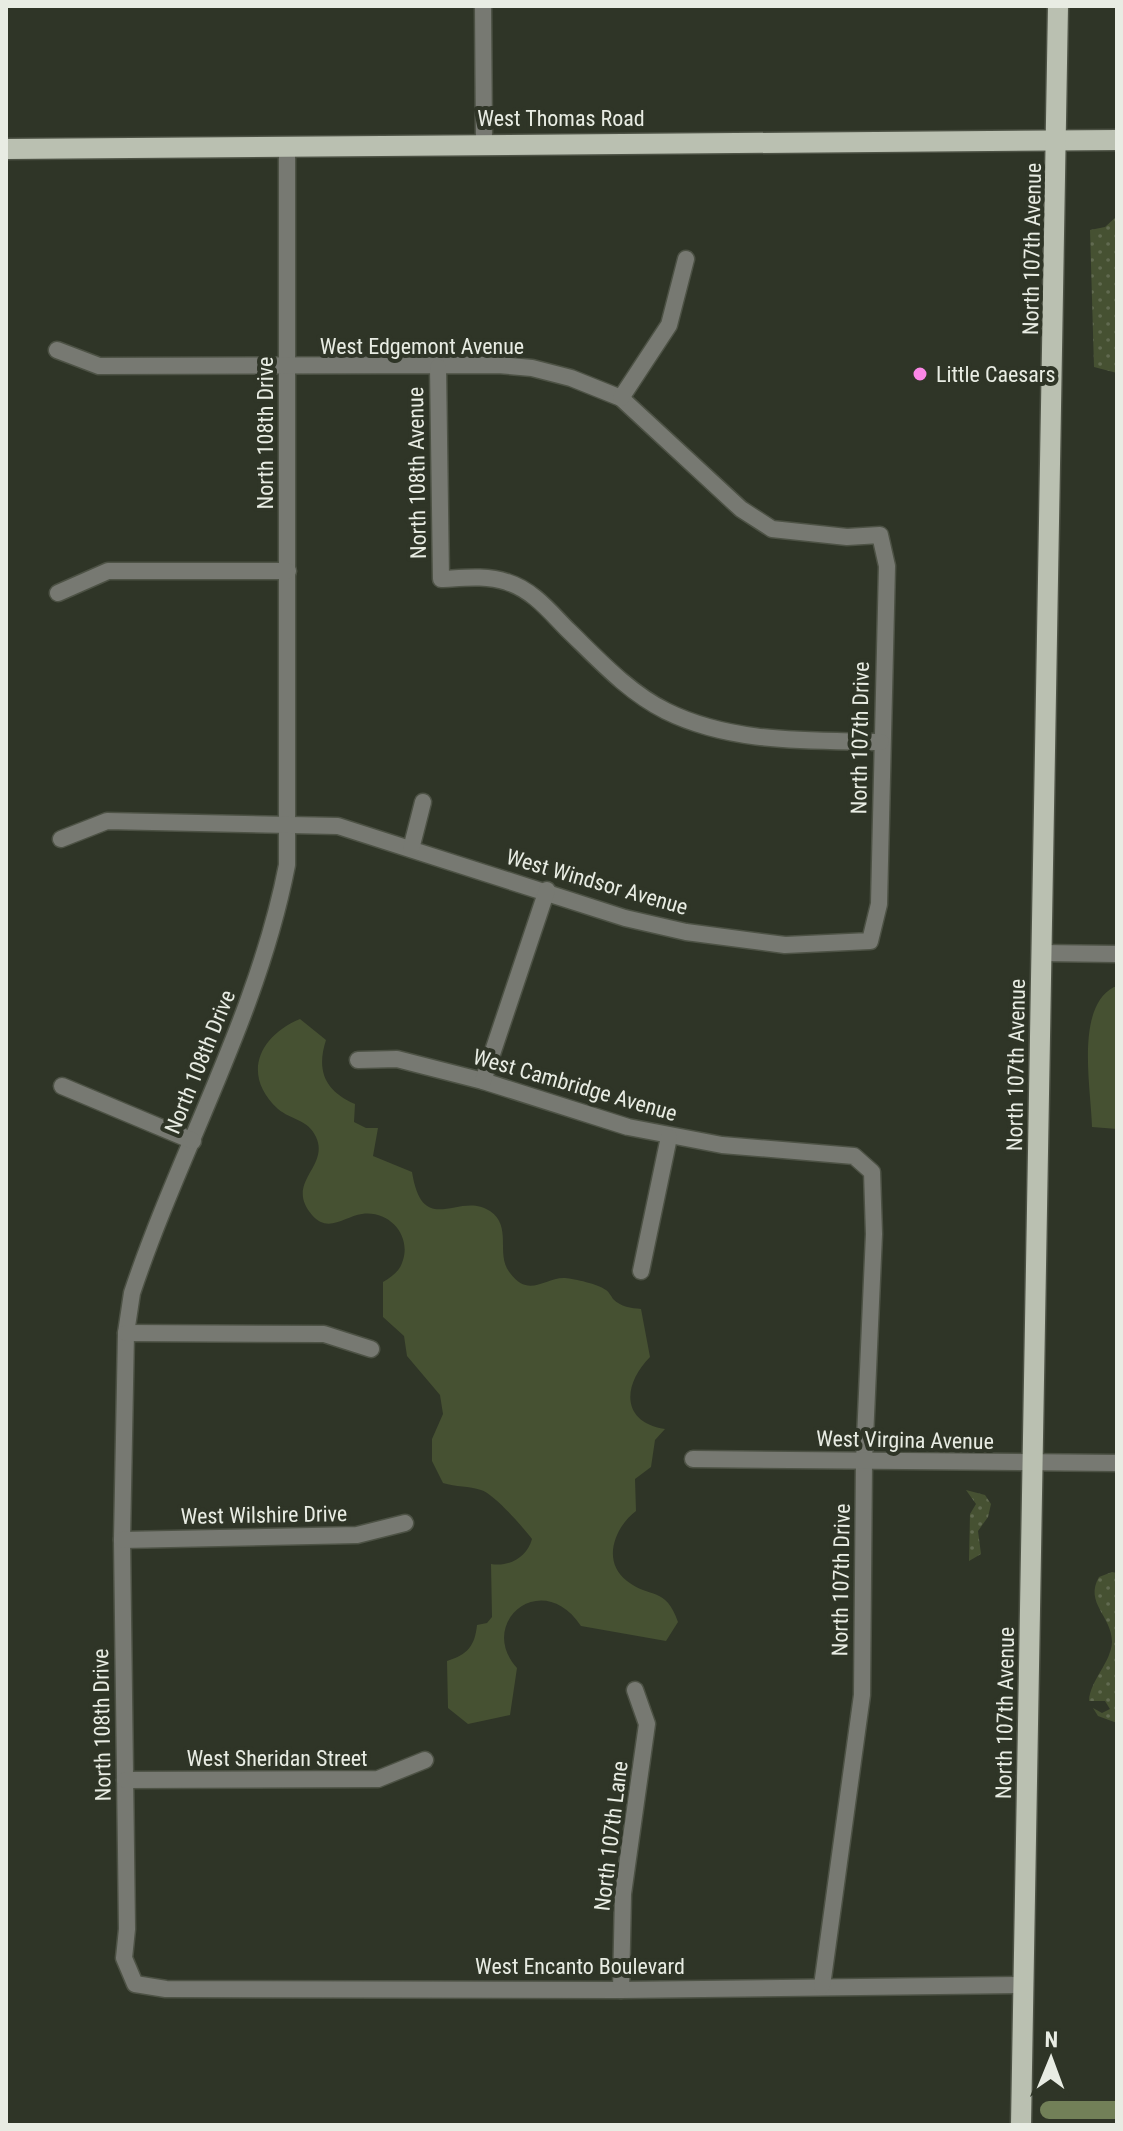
<svg xmlns="http://www.w3.org/2000/svg" width="1123" height="2131" font-family="'Roboto Condensed',sans-serif">
<defs>
<pattern id="grass-dots" width="8" height="8" patternUnits="userSpaceOnUse" patternTransform="scale(2)"><rect width="8" height="8" fill="#465132"/><path d="M2 2h.1M6 6h.1" fill="none" stroke="#616a50" stroke-width="1.8" stroke-linecap="round"/></pattern>
</defs>
<rect width="100%" height="100%" fill="#2f3527"/>
<!-- grass -->
<g fill="url(#grass-dots)">
<path d="M1117 216V373L1094 367 1090 230 1105 227Z"/>
<path d="M966 1490 985 1495 991 1504 988 1517 978 1531 981 1554 969 1561 970 1514 976 1504Z"/>
<path d="M1112 1572 1117 1573V1723L1098 1716 1093 1708 1102 1713 1110 1709 1105 1701H1089C1090 1680 1111 1663 1112 1642 1112 1616 1084 1603 1099 1577Z"/>
</g>
<!-- green -->
<g fill="#465132">
<path d="M1114 987H1117V1129L1092 1127C1091 1088 1075 1007 1114 987Z"/>
<path d="M300 1019 326 1040C316 1071 325 1091 355 1104L354 1122 366 1128H378L373 1156 412 1172C423 1240 459 1190 490 1211 513 1227 495 1254 510 1273 529 1299 545 1277 565 1278 575 1279 598 1284 606 1290 609 1292 611 1296 613 1299 621 1307 631 1308 641 1309L650 1357C623 1384 620 1422 665 1429L655 1440 651 1467 635 1479 636 1511C615 1527 601 1561 627 1581 650 1599 666 1586 678 1622L666 1641 581 1626C542 1567 476 1623 517 1668L510 1715 468 1724 448 1708 447 1661C467 1655 475 1646 477 1625L487 1623 492 1617 491 1564C510 1567 527 1557 532 1539 523 1527 493 1493 481 1490 469 1486 456 1487 443 1483L432 1461V1439L443 1414 440 1395 407 1356 404 1336 383 1317V1282C393 1276 400 1271 403 1260 411 1235 389 1210 362 1214 345 1216 328 1234 312 1215 284 1182 330 1167 316 1137 308 1119 291 1120 278 1109 241 1075 259 1036 300 1019Z"/>
</g>
<g fill="none" stroke-linecap="round" stroke-linejoin="round">
<!-- canal -->
<path stroke="#728058" stroke-width="18" d="M1049 2110H1117"/>
<defs>
<g id="minor">
<path d="M483 6 484 142"/>
<path d="M287 146V865C258 1015 180 1149 132 1293L126 1333 122 1540 127 1929 124 1958 135 1984 166 1989 621 1990 1025 1985"/>
<path d="M57 350 99 366 498 365 532 368 571 378 621 398 741 509 772 529 847 537 880 535 887 566 879 904 870 941 785 945 686 932 625 918 338 826 107 821 61 839"/>
<path d="M438 367 441 579C463 578 486 575 507 582 533 590 550 612 568 630 599 660 628 692 666 711 733 744 809 740 881 742"/>
<path d="M621 398 669 325 686 259"/>
<path d="M58 593 108 571H288"/>
<path d="M411 849 423 802"/>
<path d="M1042 953 1117 954"/>
<path d="M358 1060 397 1059 483 1081 628 1127 722 1145 854 1156 872 1172 874 1234 864 1461 862 1695 822 1986"/>
<path d="M483 1081 547 890"/>
<path d="M62 1086 193 1141"/>
<path d="M641 1271 669 1137"/>
<path d="M126 1333 324 1334 371 1349"/>
<path d="M693 1459 1117 1463"/>
<path d="M122 1540 357 1535 405 1523"/>
<path d="M125 1780 378 1779 425 1760"/>
<path d="M621 1990 623 1894 647 1724 635 1690"/>
</g>
<g id="major">
<path d="M6 149 1117 140"/>
<path d="M1021 2125 1058 6"/>
</g>
</defs>
<!-- minor casing -->
<use href="#minor" stroke="#4d5245" stroke-width="19"/>
<!-- major casing -->
<use href="#major" stroke="#4d5245" stroke-width="23"/>
<!-- minor -->
<use href="#minor" stroke="#777972" stroke-width="16"/>
<!-- major -->
<use href="#major" stroke="#bac0b1" stroke-width="20"/>
</g>
<!-- markers -->
<circle fill="#fb87e6" stroke="#2f3527" stroke-width="3" cx="920" cy="374" r="8"/>
<g text-anchor="middle" dominant-baseline="central" stroke-width="8" stroke-linejoin="round" paint-order="stroke">
<!-- street labels -->
<g font-size="22" fill="#e8ece3" stroke="#2f3527">
<text x="561" y="118">West Thomas Road</text>
<text transform="translate(1032 249) rotate(-89)">North 107th Avenue</text>
<text x="422" y="346">West Edgemont Avenue</text>
<text transform="translate(265 433) rotate(-90)">North 108th Drive</text>
<text transform="translate(417 473) rotate(-91)">North 108th Avenue</text>
<text transform="translate(860 738) rotate(-89)">North 107th Drive</text>
<text transform="translate(597 882) rotate(16)">West Windsor Avenue</text>
<text transform="translate(200 1062) rotate(-68)">North 108th Drive</text>
<text transform="translate(1016 1065) rotate(-89)">North 107th Avenue</text>
<text transform="translate(575 1085) rotate(16)">West Cambridge Avenue</text>
<text transform="translate(905 1440) rotate(1)">West Virgina Avenue</text>
<text transform="translate(264 1515) rotate(-1)">West Wilshire Drive</text>
<text transform="translate(841 1580) rotate(-89)">North 107th Drive</text>
<text transform="translate(1005 1713) rotate(-89)">North 107th Avenue</text>
<text transform="translate(102 1725) rotate(-91)">North 108th Drive</text>
<text x="277" y="1758">West Sheridan Street</text>
<text transform="translate(611 1836) rotate(-83)">North 107th Lane</text>
<text x="580" y="1966">West Encanto Boulevard</text>
</g>
<!-- poi labels -->
<g font-size="22" fill="#e8ece3" stroke="#2f3527" text-anchor="start">
<text x="936" y="374">Little Caesars</text>
</g>
</g>
<!-- border -->
<rect width="1123" height="2131" fill="none" stroke="#e8ece3" stroke-width="16"/>
<!-- north arrow -->
<g transform="translate(1051 2059) rotate(1)" stroke="#2f3527" stroke-width="6" paint-order="stroke">
<path d="M0-6L14 30L0 20L-14 30Z" fill="#e8ece3"/>
<text y="-12" font-size="22" font-weight="bold" text-anchor="middle" fill="#e8ece3">N</text>
</g>
</svg>
